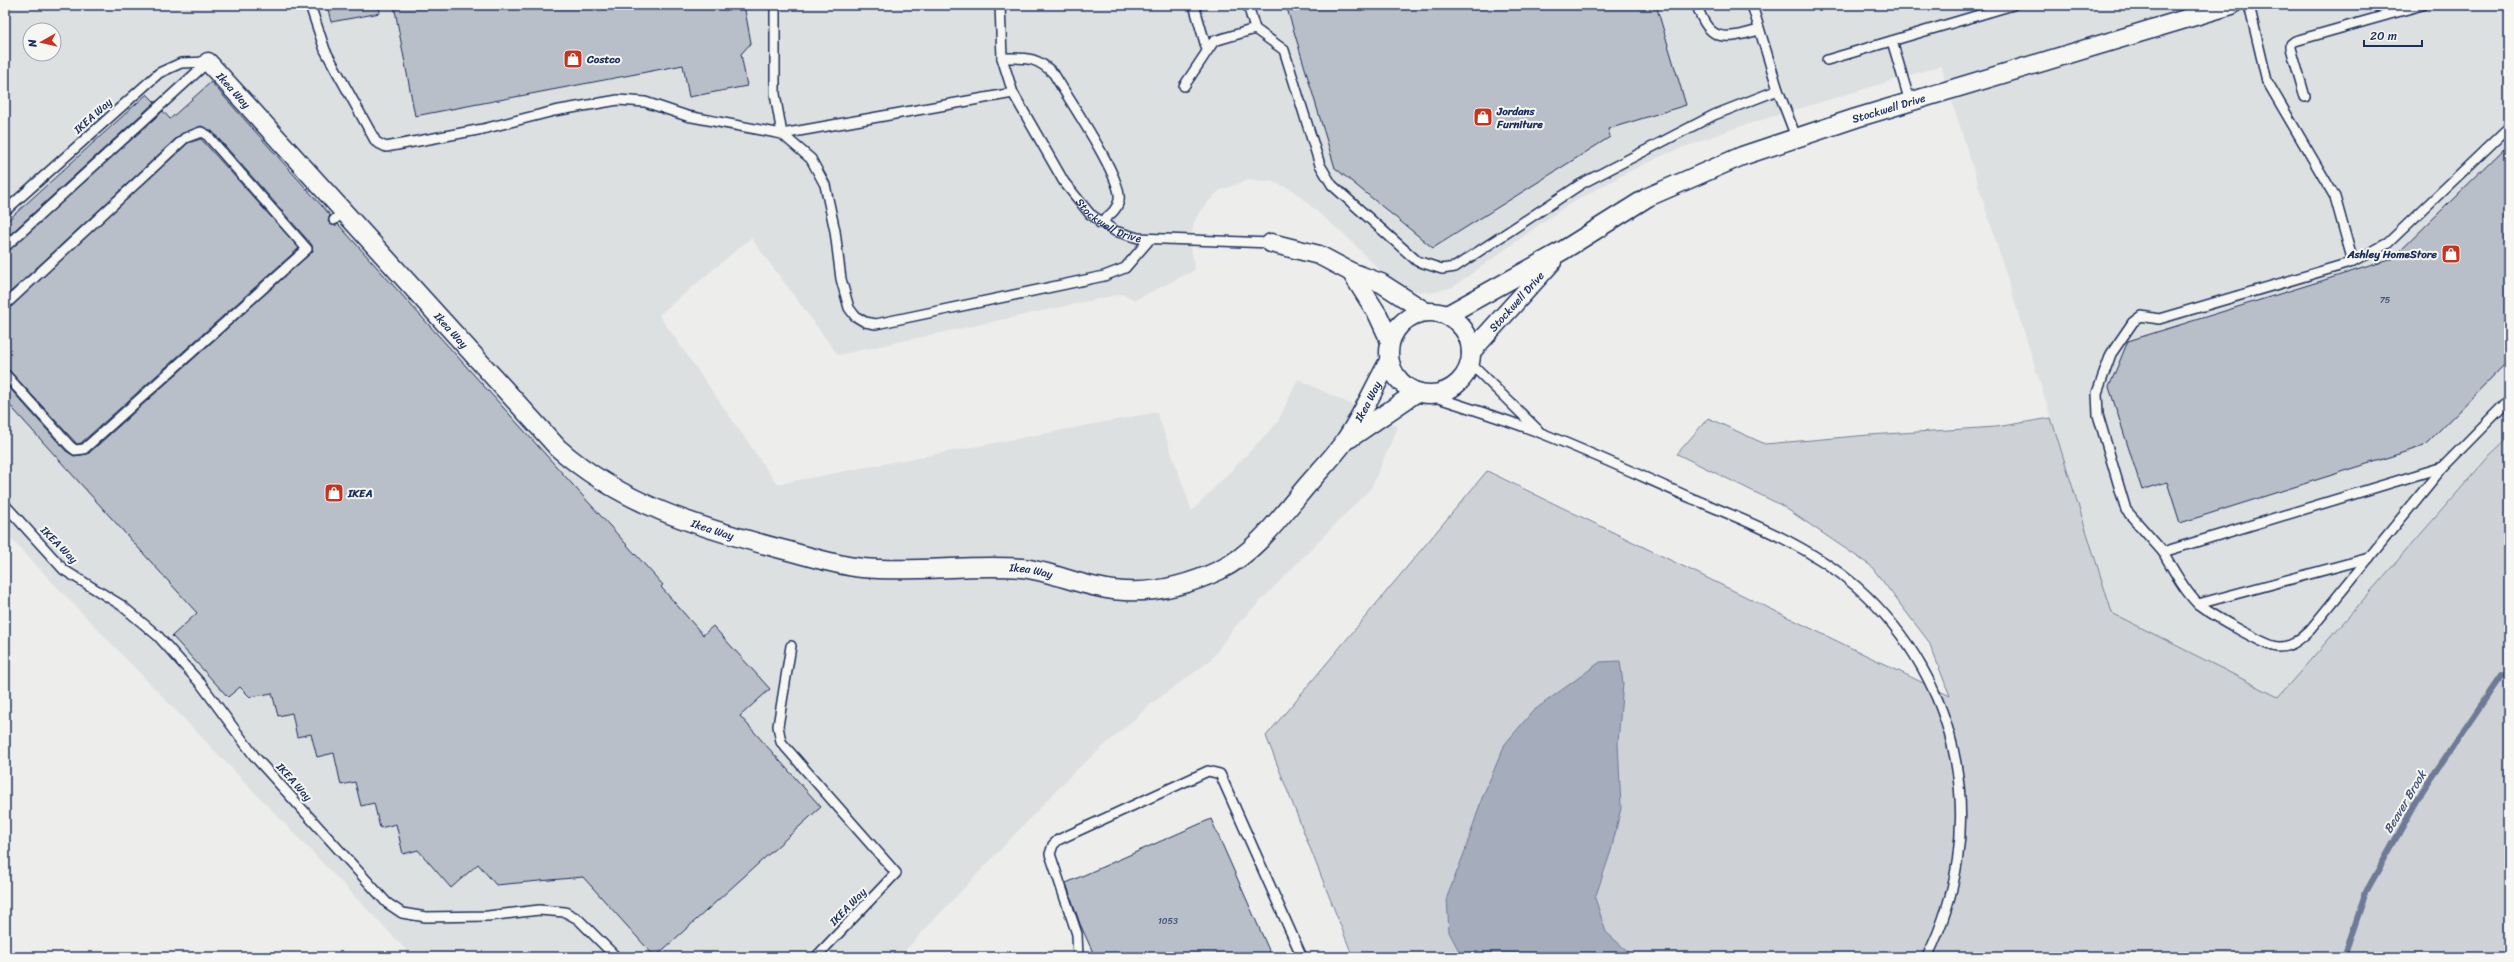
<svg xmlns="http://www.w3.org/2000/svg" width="2514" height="962" font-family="Sriracha,sans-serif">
<rect width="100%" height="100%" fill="#edeeec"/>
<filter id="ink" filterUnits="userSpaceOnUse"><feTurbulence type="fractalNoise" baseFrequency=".025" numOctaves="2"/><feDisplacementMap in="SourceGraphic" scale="8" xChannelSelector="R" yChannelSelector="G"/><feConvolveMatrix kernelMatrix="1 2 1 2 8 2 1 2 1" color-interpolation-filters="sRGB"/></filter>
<g filter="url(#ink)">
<!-- built -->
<path fill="#dde0e1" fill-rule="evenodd" d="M5 5H2509V437L2491 454 2278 697 2112 614 1941 66 1735 128 1664 155 1630 171 1563 208 1453 287 1431 293 1408 290 1388 279 1348 238 1291 189 1270 181 1248 180 1219 191 1200 211 1194 223 1190 242 1195 270 1135 300 1122 294 838 355 751 238 659 315 777 484 1157 412 1192 511 1277 423 1298 379 1398 427 1371 488 1234 628 1210 661 1155 701 1072 774 899 957H413L5 533ZM30 30H54V54H30Z"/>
<!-- green -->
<path fill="#ced2d7" stroke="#74809a" d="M1708 418 1765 444 1869 435 1996 427 2051 418 2112 613 2278 697 2491 454 2509 437V957H1353L1266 736 1487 471 1950 696 1929 642 1871 566 1781 505 1677 454Z"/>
<!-- water -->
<path fill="#a5acbc" stroke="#6e7a96" d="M1620 661 1623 683 1618 742 1621 808 1611 851 1595 898 1606 932 1634 957H1462L1449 932 1447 897 1465 851 1482 798 1505 744 1533 711 1600 662Z"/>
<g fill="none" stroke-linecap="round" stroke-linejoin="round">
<!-- stream -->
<path stroke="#6e7a96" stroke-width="6" d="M2344 957 2366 892 2423 790 2501 676 2509 674"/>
</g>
<!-- building -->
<g fill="#b9bfc8" stroke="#1b2f5e">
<path d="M327 5H379L380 13 331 22Z"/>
<path d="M394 5H744L751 43 741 54 747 86 689 97 683 65 415 116Z"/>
<path d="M1286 5H1656L1686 105 1608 129 1610 137 1433 248 1335 168Z"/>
<path d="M211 82 330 215 328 221 330 224H338L663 585 661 587 703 635 713 626 770 689 740 716 821 807 655 957 583 877 496 885 478 864 451 888 418 850 403 854 396 824 380 828 374 803 361 806 355 782 341 785 334 753 317 757 311 734 297 737 292 713 278 716 272 693 250 697 240 687 228 697 172 636 197 613 5 400V383L66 451 74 456 88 454 313 251 312 245 212 131 201 126 181 134 5 297V253L163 111 170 119Z"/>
<path d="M147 94 155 102 5 239V223Z"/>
<path d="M201 139 299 248 81 443 77 444 9 370 5 368V311L188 143Z"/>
<path d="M2509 144V360L2424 446 2180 523 2167 482 2142 490 2109 387 2128 341 2392 259Z"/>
<path d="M1211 819 1272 957H1095L1080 924 1066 883Z"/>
</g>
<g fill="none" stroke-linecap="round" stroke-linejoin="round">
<defs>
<g id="lane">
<path d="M310 5 325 50 376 142 386 147 483 129 554 111 618 100 645 102 687 116 782 134 1013 93"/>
<path d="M775 5V94L782 134 811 159 825 185 835 231 841 279 849 308 855 316 865 322 876 324 1104 276 1125 268 1150 239"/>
<path id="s1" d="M1000 5 1002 58 1013 93 1064 182 1090 214 1115 231 1138 238 1271 243"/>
<path d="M1194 5 1207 50"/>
<path d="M1697 5C1709 44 1726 39 1759 30"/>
<path d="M1752 5 1778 90 1796 137"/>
<path d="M2249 5 2267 81 2335 197 2353 262 2388 243 2509 127"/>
<path d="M1255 29 1284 50 1320 165 1332 185 1417 261 1442 269 1455 267 1581 184 1714 115 1778 90"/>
<path d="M1892 41 1910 102"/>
<path d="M1002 58C1026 58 1036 56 1054 74 1067 97 1123 178 1119 200 1117 211 1108 216 1100 223"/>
<path d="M1827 60 2013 5"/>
<path d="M1184 86 1214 41 1255 29 1248 5"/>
<path d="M2305 97 2291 48V44L2295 41 2422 5"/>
<path d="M5 211 159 73 181 63 208 62"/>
<path d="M334 220 343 212"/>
<path d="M5 247 208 62"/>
<path d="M2353 262 2159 319 2141 316 2133 322 2111 354 2097 393 2098 415 2126 510 2163 552 2443 467 2509 400"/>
<path d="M5 305 185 138 201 132 207 135 307 249 84 449 75 450 70 446 5 374"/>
<path d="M1470 363 1538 430"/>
<path d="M1429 395C1466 407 1505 419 1541 433 1592 453 1641 476 1691 498 1749 522 1809 545 1857 587 1963 681 1990 831 1927 957"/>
<path d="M5 505 64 570 121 605 158 636 201 684 255 757 387 903 402 913 426 917 488 916 539 910 565 912 578 919 616 957"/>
<path d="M2163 552C2173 569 2183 589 2197 603 2207 612 2265 646 2278 647 2291 648 2301 638 2310 630L2443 467"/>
<path d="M2198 604 2369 558"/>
<path d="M791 646 778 726 781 742 896 873 816 957"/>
<path d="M1078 957 1077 934 1050 854 1053 845 1058 840 1208 771 1220 774 1302 957"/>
</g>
<g id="street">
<path id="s2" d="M208 62 558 448C621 504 701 528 781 549 808 556 834 565 862 568 915 573 968 564 1022 568 1048 571 1072 582 1097 587 1139 597 1182 588 1220 570 1257 552 1283 513 1310 482 1321 469 1334 456 1344 442 1362 417 1374 387 1389 361"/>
<path d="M1271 243 1319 255 1351 272 1381 283 1426 312"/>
<path d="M1351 272 1378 315 1390 341"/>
<circle cx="1430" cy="353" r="41"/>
<path id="s3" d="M1447 315 1562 251 1648 197 1742 156 1856 118 2232 5"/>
<path id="s4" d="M1471 352 1552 262"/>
<path d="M1350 438 1417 392"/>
</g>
</defs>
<!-- lane casing -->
<use href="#lane" stroke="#1b2f5e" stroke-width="12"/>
<!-- street casing -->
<use href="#street" stroke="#1b2f5e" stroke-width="21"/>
<!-- lane -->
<use href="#lane" stroke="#f6f6f2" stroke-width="9"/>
<!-- street -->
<use href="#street" stroke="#f6f6f2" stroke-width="18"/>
</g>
</g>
<!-- icons -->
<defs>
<symbol id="shop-square" viewBox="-11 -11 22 22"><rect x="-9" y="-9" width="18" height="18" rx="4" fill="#c8321e" stroke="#f6f6f2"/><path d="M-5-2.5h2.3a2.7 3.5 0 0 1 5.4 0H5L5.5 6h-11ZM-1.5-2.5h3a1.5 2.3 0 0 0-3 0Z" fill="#fff"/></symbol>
</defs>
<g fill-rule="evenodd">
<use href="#shop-square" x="562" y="48" width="22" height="22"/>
<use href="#shop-square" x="1472" y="106" width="22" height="22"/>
<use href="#shop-square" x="2440" y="243" width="22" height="22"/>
<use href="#shop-square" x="323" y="482" width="22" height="22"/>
</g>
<g text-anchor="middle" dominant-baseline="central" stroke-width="4" stroke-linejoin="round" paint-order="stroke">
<!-- number labels -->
<g font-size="9" fill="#425378">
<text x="2385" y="300">75</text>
<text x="1168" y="921">1053</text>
</g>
<!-- poi labels -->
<g font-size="11" font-weight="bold" fill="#1b2f5e" stroke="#f6f6f2" text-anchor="start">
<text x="587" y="59">Costco</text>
<text x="1497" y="111">Jordans<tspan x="1497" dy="13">Furniture</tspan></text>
<text x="2437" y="254" text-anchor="end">Ashley HomeStore</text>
<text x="348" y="493">IKEA</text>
</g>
<!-- street labels -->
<g font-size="11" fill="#1b2f5e" stroke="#f6f6f2">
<text stroke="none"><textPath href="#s2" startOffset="38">Ikea Way</textPath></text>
<text stroke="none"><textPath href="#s3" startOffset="490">Stockwell Drive</textPath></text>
<text transform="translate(93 116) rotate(-42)">IKEA Way</text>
<text stroke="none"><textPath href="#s1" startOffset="253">Stockwell Drive</textPath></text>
<text stroke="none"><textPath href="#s4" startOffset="68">Stockwell Drive</textPath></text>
<text stroke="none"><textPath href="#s2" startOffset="362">Ikea Way</textPath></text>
<text stroke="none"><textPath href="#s2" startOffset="1442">Ikea Way</textPath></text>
<text stroke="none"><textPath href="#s2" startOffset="697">Ikea Way</textPath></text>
<text transform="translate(59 545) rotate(45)">IKEA Way</text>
<text stroke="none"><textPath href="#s2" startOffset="1021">Ikea Way</textPath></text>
<text transform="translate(294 782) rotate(48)">IKEA Way</text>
<text transform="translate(848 907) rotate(-46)">IKEA Way</text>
</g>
<!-- water labels -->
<g font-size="12" font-style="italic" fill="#44547a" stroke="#f6f6f2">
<text transform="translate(2405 802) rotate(-59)">Beaver Brook</text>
</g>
</g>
<!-- margin -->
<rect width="2514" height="962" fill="none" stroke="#f6f6f2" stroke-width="20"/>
<rect x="10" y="10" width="2494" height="942" fill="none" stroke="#1b2f5e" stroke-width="1.5" filter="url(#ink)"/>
<!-- north arrow -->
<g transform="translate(42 42) rotate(262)"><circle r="19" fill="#f6f6f2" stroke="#9ea6b7"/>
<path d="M0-3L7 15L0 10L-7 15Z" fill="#c8321e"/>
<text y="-6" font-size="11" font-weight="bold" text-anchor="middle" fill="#1b2f5e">N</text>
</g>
<!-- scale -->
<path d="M2364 40v6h58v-6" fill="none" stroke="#1b2f5e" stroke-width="2"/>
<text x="2370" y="40" font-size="12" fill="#1b2f5e" stroke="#f6f6f2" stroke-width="3" paint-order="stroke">20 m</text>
</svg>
